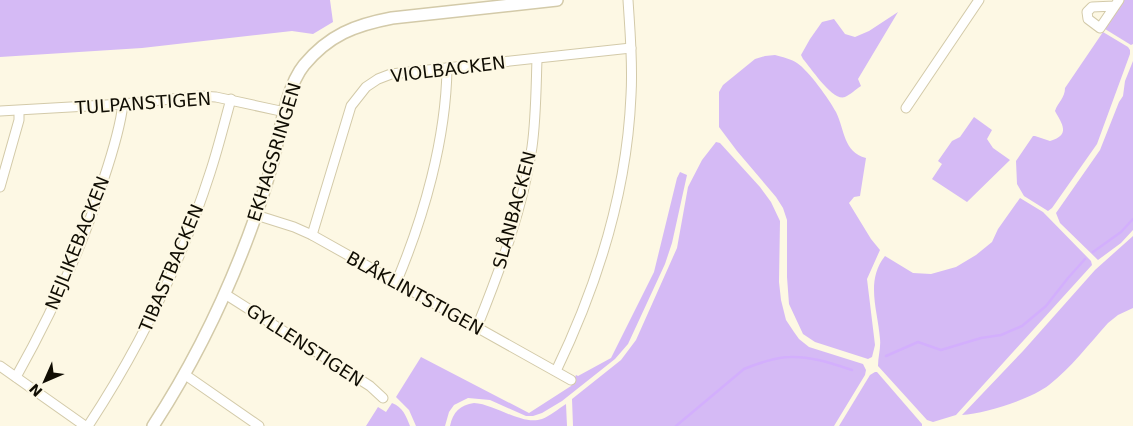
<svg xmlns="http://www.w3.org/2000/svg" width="1133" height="426" font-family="'DejaVu Sans',sans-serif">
<rect width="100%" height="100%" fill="#fdf8e4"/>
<!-- green -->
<g fill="#d5baf5">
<path d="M0 0H330L333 22 313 34 292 31 142 48 0 57Z"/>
<path d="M1124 0H1133V44L1131 45 1105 29Z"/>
<path d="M898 12 858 79 861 86C856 89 850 95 845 97 833 102 811 68 803 59L801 55 810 39 822 22 834 19 845 34 855 37 869 31Z"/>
<path d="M1103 32 1128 47 1130 50V54L1097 144 1052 208 1048 211 1024 196 1017 184 1016 161 1033 136H1035L1050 141C1071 135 1062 124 1055 111 1058 102 1065 98 1065 88Z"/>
<path d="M775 55C782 57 791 59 797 63 809 71 829 99 836 112 845 130 843 152 866 158L860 196 854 197 849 203 871 239 880 250 867 279 875 345 872 357 868 359 815 342 803 334 789 304 787 277V220L783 208 776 197 737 151 719 127V92L723 85 755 59 765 56Z"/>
<path d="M1133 61V230L1121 243 1098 260 1060 223 1056 213 1100 150 1119 102 1123 96 1125 81Z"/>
<path d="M974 117 992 130 987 139 993 148 1010 160 967 202 932 179 942 164 938 161 952 141 960 137Z"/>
<path d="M716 142 720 143 760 187 771 202 780 221 779 282 781 300 786 320 794 332 799 339 809 347 863 364 866 370 865 375 834 426H573L572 399 621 360 636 340 677 248 688 187 702 160Z"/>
<path d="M680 172 687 175 672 243 665 264 628 344 615 359 562 401 542 413 533 416H526L490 400 468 398 454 405 449 412 445 426H416L409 410 396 397 421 357 529 413 571 386 576 375 578 376 611 358 654 272 677 178Z"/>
<path d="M1020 198 1043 212 1091 261 1092 265 956 415 933 422 927 420 878 366C878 357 881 348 880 339 878 311 865 281 885 256L913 273 931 274 956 267 976 255 992 242 998 229Z"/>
<path d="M1133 236V308L1118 315 1108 323C1089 344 1071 368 1049 385 1031 399 985 414 962 415L1023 351 1095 270Z"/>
<path d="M875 372H877L922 424V426H839L870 375Z"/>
<path d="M392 403C403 407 406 416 410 426H366L378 407 386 412Z"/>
<path d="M474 403C495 404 522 426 542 419 550 416 558 409 566 404L567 426H450C453 412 460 405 474 403Z"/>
</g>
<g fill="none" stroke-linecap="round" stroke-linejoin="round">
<!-- stream -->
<g stroke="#d3affd" stroke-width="2.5">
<path d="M1093 252 1121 232 1133 219"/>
<path d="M886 356 918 342 941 350 981 338 1001 335 1022 326 1046 306 1068 278 1085 259"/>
<path d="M676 426 744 369C756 364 777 357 790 357 811 356 833 364 852 370"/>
</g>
<defs>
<g id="minor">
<path d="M1115 6 1092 7 1087 12 1088 19 1100 28 1119 0"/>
<path d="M906 108 979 0"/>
<path d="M0 111 123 104 200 96 216 97 285 112"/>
<path d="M0 187 19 120V111"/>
<path d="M256 215 294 227 312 235 571 380"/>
<path d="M312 235 351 106 366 87 378 79 391 74 631 48"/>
<path d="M396 283C424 217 446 139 447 68"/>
<path d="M225 294 370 386 383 398"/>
<path d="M477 327C500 270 523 208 532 147 536 118 536 88 537 59"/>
<path d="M0 366 85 426"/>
<path d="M556 371C598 284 627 191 631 95 633 63 630 32 628 0"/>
<path d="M184 374 259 426"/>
<path d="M16 377C52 313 82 248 104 178 112 154 120 129 123 104"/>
<path d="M88 426C140 347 181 263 210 173 218 149 224 124 231 99"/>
</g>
<path id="tertiary" d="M153 426C196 360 230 289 256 215 262 198 268 179 273 161 280 133 286 87 304 65 329 35 355 25 392 18L557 0"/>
</defs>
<!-- minor casing -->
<use href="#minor" stroke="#d3caa9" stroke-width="11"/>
<!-- tertiary casing -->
<use href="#tertiary" stroke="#d3caa9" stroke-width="14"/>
<!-- minor -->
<use href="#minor" stroke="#fff" stroke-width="9"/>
<!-- tertiary -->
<use href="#tertiary" stroke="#fff" stroke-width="11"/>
</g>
<g text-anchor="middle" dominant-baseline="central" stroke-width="4.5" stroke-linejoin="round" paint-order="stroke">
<!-- street labels -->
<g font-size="18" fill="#100d03" stroke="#fdf8e4">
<text transform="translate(448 69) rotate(-7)">VIOLBACKEN</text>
<text transform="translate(143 103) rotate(-4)">TULPANSTIGEN</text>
<text transform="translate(274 152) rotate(-73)">EKHAGSRINGEN</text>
<text transform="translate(514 210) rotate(-75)">SLÅNBACKEN</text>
<text transform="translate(77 243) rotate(-68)">NEJLIKEBACKEN</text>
<text transform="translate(171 268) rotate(-67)">TIBASTBACKEN</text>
<text transform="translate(415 293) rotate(29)">BLÅKLINTSTIGEN</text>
<text transform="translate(305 345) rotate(33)">GYLLENSTIGEN</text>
</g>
</g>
<!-- north arrow -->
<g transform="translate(45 381) rotate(225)" stroke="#fdf8e4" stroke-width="4" paint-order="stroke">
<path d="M0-4L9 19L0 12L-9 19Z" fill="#100d03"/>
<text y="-8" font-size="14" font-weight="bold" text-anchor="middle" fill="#100d03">N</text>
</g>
</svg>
